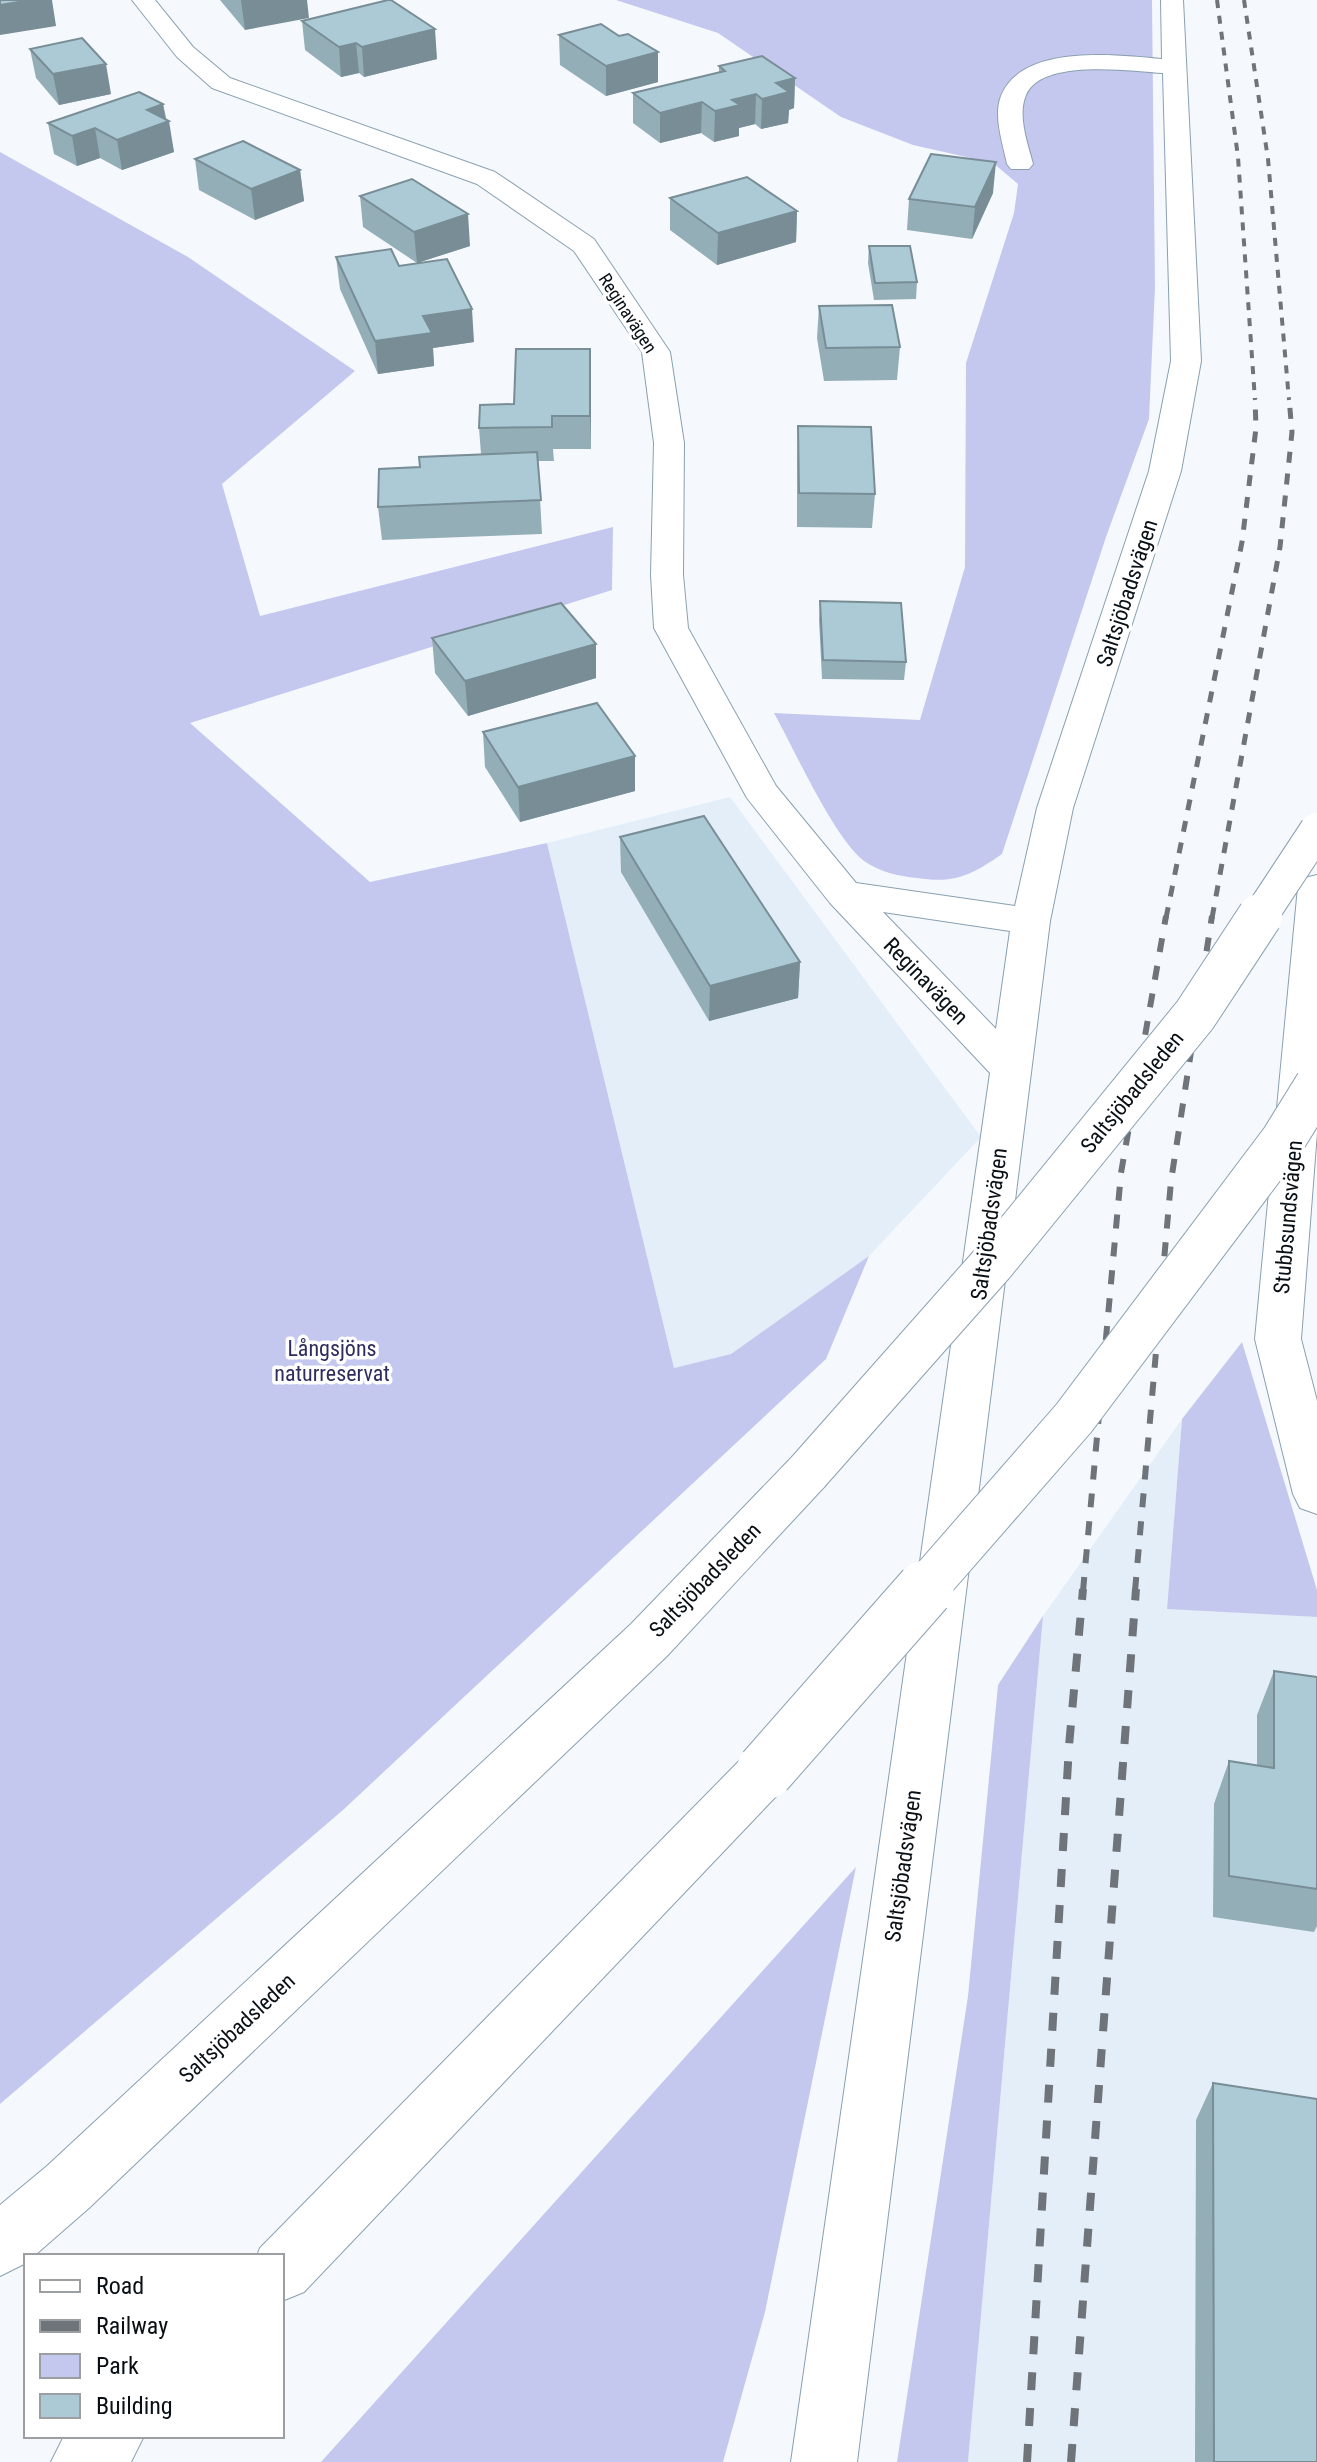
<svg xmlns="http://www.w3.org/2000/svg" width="1317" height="2462" font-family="'Roboto Condensed',sans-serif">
<rect width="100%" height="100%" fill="#f5f9fd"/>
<!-- built -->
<g fill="#e3eef8">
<path d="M730 797 981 1137 869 1256 731 1354 674 1368 547 843Z"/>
<path d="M1182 1419 1167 1608 1317 1617V2462H968L1043 1616Z"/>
</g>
<!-- green -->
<g fill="#c5c8ee">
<path d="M616 0H1152L1155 287 1149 419 1106 537 1002 854C972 875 954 884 917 878 898 876 880 872 864 861 834 838 794 749 774 713L920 720 965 567 966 363 1014 213 1018 184 993 163 913 145 841 117 718 33Z"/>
<path d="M0 152 188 257 355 371 222 484 260 616 613 527 612 590 190 723 370 882 547 843 674 1368 731 1354 869 1256 826 1359 343 1810 0 2104Z"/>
<path d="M1242 1342 1317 1590V1617L1167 1609 1182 1419Z"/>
<path d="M1043 1616 968 2462H897L968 1996 998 1685Z"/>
<path d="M856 1867 765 2312 723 2462H321Z"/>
</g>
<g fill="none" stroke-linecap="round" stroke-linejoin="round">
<defs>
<g id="minor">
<path d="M132 0H155L193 47 230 78 495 172 594 239 670 352 684 443 683 575 688 628 776 786 856 883 1015 906 1037 808 1149 471 1171 361 1163 73C1131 71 1041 58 1026 95 1017 116 1028 144 1033 164L1029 169H1011L1007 164C1003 144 993 116 1001 96 1022 43 1117 55 1162 59L1161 0H1183L1201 361 1181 471 1073 808 1050 921 857 2462H791L990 1073 830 903 747 798 654 628 651 575 654 443 642 352 574 251 477 184 212 88 177 57ZM883 912 1010 931 996 1029Z"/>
<path d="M1317 875V1132L1301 1339 1317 1401V1514L1300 1508 1293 1494 1255 1339 1298 887 1304 878Z"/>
</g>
<g id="highway">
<path d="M808 1452 825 1458 832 1472 825 1486 667 1656 89 2208 34 2256H26V2263L0 2276V2205L47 2166 631 1624 791 1458Z"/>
<path d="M765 1747 784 1754 792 1771 784 1788 304 2292 282 2301V2256H257L260 2248 746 1754Z"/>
<path d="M64 2436H144L131 2462H51Z"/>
</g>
</defs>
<!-- minor casing -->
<use href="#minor" stroke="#8aa0b1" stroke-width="2"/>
<!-- highway casing -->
<use href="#highway" stroke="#8aa0b1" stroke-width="2"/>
<!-- minor -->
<use href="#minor" fill="#fff" fill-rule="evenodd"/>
<!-- highway -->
<use href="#highway" fill="#fff" fill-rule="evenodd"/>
<!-- rail-far3 -->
<g stroke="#6e7479" stroke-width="4" stroke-dasharray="8 8" stroke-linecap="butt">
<path d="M1217 0 1238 157 1255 400"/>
<path d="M1244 0 1268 159 1289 400"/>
</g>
<!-- rail-far2 -->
<g stroke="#6e7479" stroke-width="5" stroke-dasharray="11 11" stroke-linecap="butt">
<path d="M1166 918 1242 542 1256 428 1255 398"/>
<path d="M1212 918 1280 547 1292 432 1289 398"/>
</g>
<!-- rail-far1 -->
<g stroke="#6e7479" stroke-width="6" stroke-dasharray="14 14" stroke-linecap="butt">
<path d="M1083 1591 1121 1173 1166 916"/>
<path d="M1135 1591 1171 1181 1212 916"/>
</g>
<!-- rail -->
<g stroke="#6e7479" stroke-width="8" stroke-dasharray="18 18" stroke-linecap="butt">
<path d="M1027 2462 1069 1746 1083 1589"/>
<path d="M1071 2462 1136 1589"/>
</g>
<defs>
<path id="highway-bridge-far2" d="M1259 918 1317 830"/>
<g id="highway-bridge-far1">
<path d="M808 1472 992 1264 1195 1015 1260 916"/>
<path d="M923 1591 1074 1418 1283 1140 1317 1085"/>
</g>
<path id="highway-bridge" d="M765 1771 925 1589"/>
</defs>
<!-- highway-bridge-far2 casing -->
<use href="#highway-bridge-far2" stroke="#8aa0b1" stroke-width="36" stroke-linecap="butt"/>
<!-- highway-bridge-far1 casing -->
<use href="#highway-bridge-far1" stroke="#8aa0b1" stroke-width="46" stroke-linecap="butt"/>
<!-- highway-bridge casing -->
<use href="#highway-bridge" stroke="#8aa0b1" stroke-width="59" stroke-linecap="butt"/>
<!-- highway-bridge-far2 -->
<use href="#highway-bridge-far2" stroke="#fff" stroke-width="34"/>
<!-- highway-bridge-far1 -->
<use href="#highway-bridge-far1" stroke="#fff" stroke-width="44"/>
<!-- highway-bridge -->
<use href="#highway-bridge" stroke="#fff" stroke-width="57"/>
</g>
<!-- wall -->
<g fill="#93aeb7">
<path d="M220 0H307L245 30Z"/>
<path d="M302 21 437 59 364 77 359 73 341 77 305 50Z"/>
<path d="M559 35 658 82 606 96 560 65Z"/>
<path d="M30 49 111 94 59 105 36 78Z"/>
<path d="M719 66 795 78 794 108 789 110 788 123 761 129 755 124 739 128V136L714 142 701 133 660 143 633 123V93L719 72Z"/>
<path d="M163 104 174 152 122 170 100 158 77 166 54 154 48 123Z"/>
<path d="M195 159 300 170 304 201 255 220 199 190Z"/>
<path d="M993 193 972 239 907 230 909 199Z"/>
<path d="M360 196 470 246 417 263 474 342 433 348 434 366 378 374 340 289 336 257 399 266 417 263 363 227Z"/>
<path d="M670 198 797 211 796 242 717 265 670 230Z"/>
<path d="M869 246 917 282 916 299 874 300 868 263Z"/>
<path d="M819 306 900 347 897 380 824 381 817 338Z"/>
<path d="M590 349 591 449H553L554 461H538L542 534 382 540 378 507 420 467 481 454 479 428Z"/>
<path d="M798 426 875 494 872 528 797 527V459Z"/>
<path d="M820 601 906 662 904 680 822 679 819 620Z"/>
<path d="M432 638 596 644V678L468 716 435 673Z"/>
<path d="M483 732 635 756V791L520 822 485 767Z"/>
<path d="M620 837 800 962 798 998 709 1021 621 872Z"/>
<path d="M1274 1671 1317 1677V1926L1314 1932 1213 1917 1214 1804 1229 1761 1257 1766V1715Z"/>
<path d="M1213 2083 1317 2462H1195L1196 2120Z"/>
</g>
<!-- shaded-wall -->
<g fill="#788d95">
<path d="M31 0H52L56 26 0 35V5Z"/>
<path d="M241 0H307L309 18 245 30Z"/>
<path d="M435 29 437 59 364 77 362 47Z"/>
<path d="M356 43 359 73 341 77 339 47Z"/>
<path d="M658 52V82L606 96V66Z"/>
<path d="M106 64 111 94 59 105 53 74Z"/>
<path d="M795 78 794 108 789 110 788 123 761 129 762 99 776 83Z"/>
<path d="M756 94 755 124 739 128V136L714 142 715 111 732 100Z"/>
<path d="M702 102 701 133 660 143V113Z"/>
<path d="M163 104 166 122 169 121 174 152 122 170 117 140 147 110Z"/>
<path d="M95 128 100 158 77 166 72 136Z"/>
<path d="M996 162 993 193 972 239 975 207Z"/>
<path d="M300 170 304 201 255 220 251 189Z"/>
<path d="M797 211 796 242 717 265 718 233Z"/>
<path d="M468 214 470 246 417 263 414 232Z"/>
<path d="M472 309 474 342 433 348 434 366 378 374 375 341 423 316Z"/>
<path d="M590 349 591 381V449L590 416Z"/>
<path d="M596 644V678L468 716 465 681Z"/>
<path d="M635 756V791L520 822 518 787Z"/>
<path d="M800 962 798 998 709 1021 710 986Z"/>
</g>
<!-- building -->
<g fill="#abcad5" stroke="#788d95" stroke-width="2">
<path d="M0 0H31L0 5Z"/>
<path d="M388 0H391L435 29 362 47 356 43 339 47 302 21Z"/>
<path d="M601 24 619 36 628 34 658 52 606 66 559 35Z"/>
<path d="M82 38 106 64 53 74 30 49Z"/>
<path d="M762 56 795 78 776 83 789 92 762 99 756 94 732 100 740 105 715 111 702 102 660 113 633 93 725 71 719 66Z"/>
<path d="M139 92 163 104 147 110 169 121 117 140 95 128 72 136 48 123Z"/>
<path d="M243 141 300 170 251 189 195 159Z"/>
<path d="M931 154 996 162 975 207 909 199Z"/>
<path d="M747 177 797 211 718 233 670 198Z"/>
<path d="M412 179 468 214 414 232 360 196Z"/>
<path d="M869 246H910L917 282 875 283Z"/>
<path d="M391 249 399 266 447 259 472 309 423 316 432 333 375 341 336 257Z"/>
<path d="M892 305 900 347 826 348 819 306Z"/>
<path d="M516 349H590V416H552V427L479 428 480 405 514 404Z"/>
<path d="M798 426 871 427 875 494 799 493Z"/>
<path d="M537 452 541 500 378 507 379 469 420 467 419 457Z"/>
<path d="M820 601 901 603 906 662 823 660Z"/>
<path d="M561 603 596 644 465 681 432 638Z"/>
<path d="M597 703 635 756 518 787 483 732Z"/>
<path d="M704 816 800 962 710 986 620 837Z"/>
<path d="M1274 1671 1317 1677V1889L1229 1876V1761L1274 1768Z"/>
<path d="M1213 2083 1317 2099V2462H1214Z"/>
</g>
<g text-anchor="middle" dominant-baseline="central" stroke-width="7" stroke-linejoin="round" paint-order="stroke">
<!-- far-street labels -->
<g font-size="18" fill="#081016" stroke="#fff">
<text transform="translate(628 313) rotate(57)">Reginavägen</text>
</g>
<!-- street labels -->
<g font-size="22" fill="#081016" stroke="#fff">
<text transform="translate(1127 593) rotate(-72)">Saltsjöbadsvägen</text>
<text transform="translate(926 981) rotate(46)">Reginavägen</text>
<text transform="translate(1132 1092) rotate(-51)">Saltsjöbadsleden</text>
<text transform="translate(1288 1217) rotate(-85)">Stubbsundsvägen</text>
<text transform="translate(989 1224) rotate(-82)">Saltsjöbadsvägen</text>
<text transform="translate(705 1580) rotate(-46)">Saltsjöbadsleden</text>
<text transform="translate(903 1866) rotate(-82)">Saltsjöbadsvägen</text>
<text transform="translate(237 2028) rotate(-43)">Saltsjöbadsleden</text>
</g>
<!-- park labels -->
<g font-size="22" fill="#2e2c5d" stroke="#fff">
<text x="332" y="1348">Långsjöns<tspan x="332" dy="25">naturreservat</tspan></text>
</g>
</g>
<!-- legend -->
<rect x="24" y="2254" width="260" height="184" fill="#ffffff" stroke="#9c9fa2" stroke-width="2"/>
<rect x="40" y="2280" width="40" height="12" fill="#ffffff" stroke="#9c9fa2" stroke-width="2"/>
<text x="96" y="2294" font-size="24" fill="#081016">Road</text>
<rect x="40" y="2320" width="40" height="12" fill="#6e7479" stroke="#9c9fa2" stroke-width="2"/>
<text x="96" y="2334" font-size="24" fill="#081016">Railway</text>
<rect x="40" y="2354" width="40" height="24" fill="#c5c8ee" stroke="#9c9fa2" stroke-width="2"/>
<text x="96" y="2374" font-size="24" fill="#081016">Park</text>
<rect x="40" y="2394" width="40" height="24" fill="#abcad5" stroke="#9c9fa2" stroke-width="2"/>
<text x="96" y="2414" font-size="24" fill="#081016">Building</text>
</svg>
